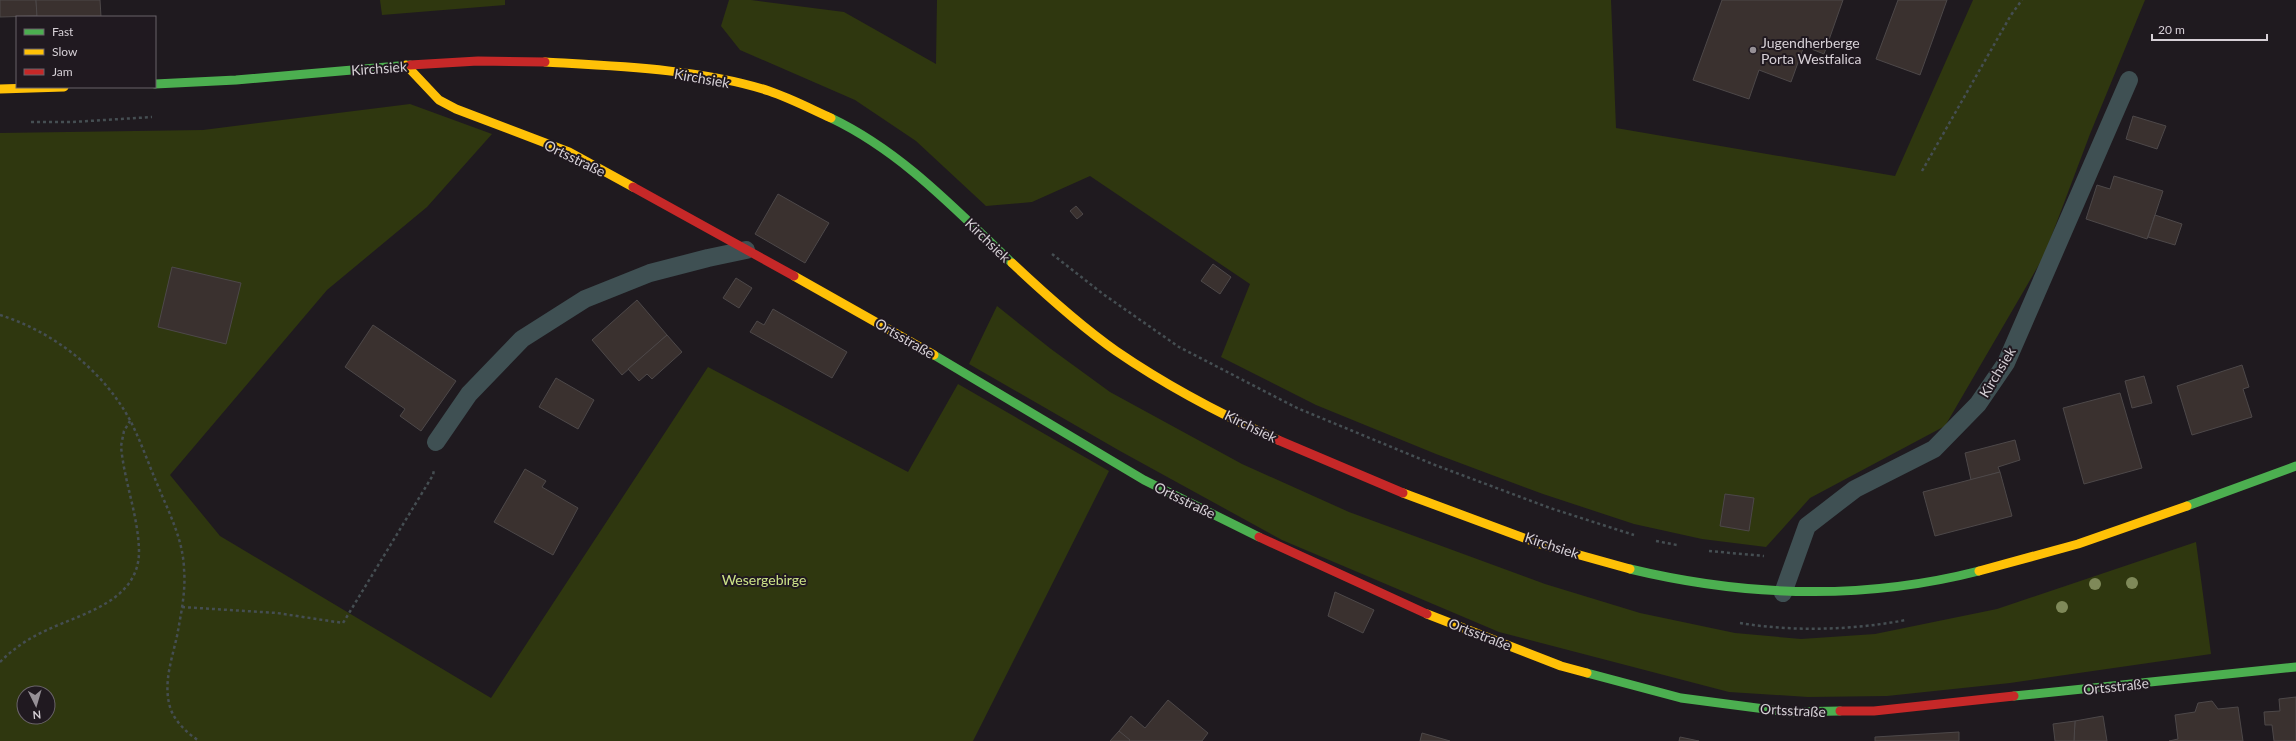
<svg xmlns="http://www.w3.org/2000/svg" width="2296" height="741" font-family="Lato,sans-serif">
<rect width="100%" height="100%" fill="#1f1a1f"/>
<!-- green -->
<g fill="#2f370f" fill-rule="evenodd">
<path d="M380 0H505V5L382 15Z"/>
<path d="M729 0H751L844 12 936 64 937 0H1611L1616 128 1895 176 1973 0H2145L2090 134 2044 256 1945 426 1810 498 1766 547 1702 539 1634 524 1543 494 1436 454 1316 405 1221 357 1250 284 1090 176 1032 202 986 206 916 141 855 100 740 50 721 26Z"/>
<path d="M410 104 492 134 427 207 327 290 170 475 220 536 491 698 708 367 908 472 958 384 1109 471 973 741H0V133L203 130ZM24 693H48V717H24Z"/>
<path d="M997 306 1051 349 1110 392 1242 464 1349 512 1545 584 1640 613 1735 633 1801 639 1875 634 1997 609 2196 542 2211 654 2010 683 1887 696 1808 697 1729 692 1499 632 1282 540 1120 451 969 364Z"/>
</g>
<!-- building -->
<g fill="#3a312f" stroke="#4d4849">
<path d="M0 0H36L37 16 0 17Z"/>
<path d="M36 0H100L101 17H37Z"/>
<path d="M1722 0H1843L1824 54 1804 46 1791 82 1759 70 1749 99 1693 80Z"/>
<path d="M1898 0H1947L1920 75 1876 59Z"/>
<path d="M2133 116 2166 126 2157 149 2126 139Z"/>
<path d="M2114 176 2163 191 2147 239 2086 219 2097 185 2110 189Z"/>
<path d="M778 194 829 223 805 263 755 234Z"/>
<path d="M1076 206 1083 214 1077 219 1070 211Z"/>
<path d="M2155 215 2182 224 2175 245 2148 237Z"/>
<path d="M1213 264 1231 277 1220 294 1201 281Z"/>
<path d="M172 267 241 283 226 344 158 327Z"/>
<path d="M736 278 752 288 739 308 723 298Z"/>
<path d="M637 300 667 335 622 375 592 340Z"/>
<path d="M773 309 847 352 832 378 750 332 757 321 764 325Z"/>
<path d="M373 325 456 381 421 431 400 416 405 409 345 367Z"/>
<path d="M667 335 682 352 652 379 647 374 639 381 628 369Z"/>
<path d="M2242 365 2249 387 2243 389 2252 417 2192 435 2177 386Z"/>
<path d="M2144 376 2152 403 2132 408 2125 381Z"/>
<path d="M556 378 594 400 578 429 539 407Z"/>
<path d="M2120 393 2142 468 2084 484 2063 408Z"/>
<path d="M2015 440 2020 460 1998 467 2000 472 1971 480 1965 453Z"/>
<path d="M525 469 546 481 542 487 578 508 553 555 494 522Z"/>
<path d="M2000 472 2012 516 1935 536 1923 492Z"/>
<path d="M1725 494 1754 498 1749 531 1720 526Z"/>
<path d="M1335 592 1374 610 1363 633 1328 616Z"/>
<path d="M2296 697V741H2274L2272 725H2265L2264 712 2280 711 2279 699Z"/>
<path d="M1168 700 1208 733 1202 741H1129L1119 731 1131 716 1145 728Z"/>
<path d="M2212 701 2218 709 2238 707 2243 741H2169L2178 739 2175 715 2195 712 2198 703Z"/>
<path d="M2103 716 2107 741H2074L2075 721Z"/>
<path d="M2075 721 2074 741H2055L2053 724Z"/>
<path d="M1119 731 1130 740 1129 741H1110Z"/>
<path d="M1959 732V741H1875V737Z"/>
<path d="M1422 733 1450 741H1420Z"/>
<path d="M1680 737 1699 741H1679Z"/>
</g>
<g fill="none" stroke-linecap="round" stroke-linejoin="round">
<!-- path -->
<g stroke="#454e52" stroke-width="2.5" stroke-dasharray="3 3" stroke-linecap="butt">
<path d="M31 122H73L152 117"/>
<path d="M1922 171 2011 15 2022 0"/>
<path d="M1052 254 1103 294 1179 347 1297 408 1435 465 1550 508 1634 535"/>
<path d="M0 315C54 332 104 371 131 422 141 442 149 465 158 486 169 513 183 539 184 569 186 591 181 614 177 636 172 659 163 683 170 707 174 721 187 733 199 741"/>
<path d="M1656 541 1677 545"/>
<path d="M1709 551 1764 556"/>
<path d="M182 607 277 613 343 623 433 475 434 470"/>
<path d="M1740 623C1794 632 1853 630 1906 620"/>
<path d="M0 662C14 648 29 638 47 630 83 613 140 601 139 550 138 515 124 481 121 446L124 431 130 421"/>
</g>
<!-- lane -->
<g stroke="#3f5053" stroke-width="18">
<path d="M436 442 469 394 522 339 585 299 650 273 708 258 746 250"/>
<path d="M1783 593 1807 526 1855 489 1934 449 1978 404 2006 363 2129 80"/>
</g>
<!-- fast -->
<g stroke="#4caf50" stroke-width="9">
<path d="M155 84 236 80 410 65"/>
<path d="M831 118C902 152 955 209 1012 263"/>
<path d="M934 355 1144 480 1259 537"/>
<path d="M2187 506 2296 466"/>
<path d="M1630 569C1747 597 1862 601 1979 571"/>
<path d="M1587 673 1681 698 1787 712 1840 711"/>
<path d="M2014 696 2296 667"/>
</g>
<!-- slow -->
<g stroke="#ffc107" stroke-width="9">
<path d="M545 62C615 66 702 69 769 91 790 98 811 109 831 118"/>
<path d="M406 65 439 100 456 109 569 152 633 187"/>
<path d="M0 89 64 87"/>
<path d="M1012 263C1045 294 1079 325 1116 351 1167 386 1222 415 1278 440"/>
<path d="M794 276 934 355"/>
<path d="M1403 493 1540 544 1630 569"/>
<path d="M1979 571 2078 544 2187 506"/>
<path d="M1427 614 1561 666 1587 673"/>
</g>
<!-- jam -->
<g stroke="#c62828" stroke-width="9">
<path d="M410 65 478 61 545 62"/>
<path d="M633 187 794 276"/>
<path d="M1278 440 1403 493"/>
<path d="M1259 537 1427 614"/>
<path d="M1840 711H1874L2014 696"/>
</g>
</g>
<!-- trees -->
<g fill="#7f8959">
<circle cx="2132" cy="583" r="6"/>
<circle cx="2095" cy="584" r="6"/>
<circle cx="2062" cy="607" r="6"/>
</g>
<!-- markers -->
<circle fill="#969096" stroke="#201920" stroke-width="1.5" cx="1753" cy="50" r="4"/>
<g text-anchor="middle" dominant-baseline="central" stroke-width="4" stroke-linejoin="round" paint-order="stroke">
<!-- poi labels -->
<g font-size="14" fill="#d6d0d6" stroke="#201920" text-anchor="start">
<text x="1761" y="42">Jugendherberge<tspan x="1761" dy="16">Porta Westfalica</tspan></text>
</g>
<!-- street labels -->
<g font-size="14" fill="#d6d0d6" stroke="#201920">
<text transform="translate(379 68) rotate(-4)">Kirchsiek</text>
<text transform="translate(702 78) rotate(10)">Kirchsiek</text>
<text transform="translate(575 158) rotate(26)">Ortsstraße</text>
<text transform="translate(988 240) rotate(44)">Kirchsiek</text>
<text transform="translate(905 338) rotate(30)">Ortsstraße</text>
<text transform="translate(1997 372) rotate(-59)">Kirchsiek</text>
<text transform="translate(1251 426) rotate(26)">Kirchsiek</text>
<text transform="translate(1185 500) rotate(26)">Ortsstraße</text>
<text transform="translate(1552 545) rotate(18)">Kirchsiek</text>
<text transform="translate(1480 634) rotate(21)">Ortsstraße</text>
<text transform="translate(2116 686) rotate(-6)">Ortsstraße</text>
<text transform="translate(1793 710) rotate(3)">Ortsstraße</text>
</g>
<!-- park labels -->
<g font-size="14" fill="#cde388" stroke="#201920">
<text x="764" y="579">Wesergebirge</text>
</g>
</g>
<!-- legend -->
<rect x="16" y="16" width="140" height="72" fill="#201920" stroke="#696269"/>
<rect x="24" y="29" width="20" height="6" fill="#4caf50" stroke="#696269"/>
<text x="52" y="36" font-size="12" fill="#d6d0d6">Fast</text>
<rect x="24" y="49" width="20" height="6" fill="#ffc107" stroke="#696269"/>
<text x="52" y="56" font-size="12" fill="#d6d0d6">Slow</text>
<rect x="24" y="69" width="20" height="6" fill="#c62828" stroke="#696269"/>
<text x="52" y="76" font-size="12" fill="#d6d0d6">Jam</text>
<!-- north arrow -->
<g transform="translate(36 705) rotate(175)"><circle r="19" fill="#201920" stroke="#696269"/>
<path d="M0-3L7 15L0 10L-7 15Z" fill="#969096"/>
<text y="-6" font-size="11" font-weight="bold" text-anchor="middle" fill="#d6d0d6">N</text>
</g>
<!-- scale -->
<path d="M2152 34v6h115v-6" fill="none" stroke="#d6d0d6" stroke-width="2"/>
<text x="2158" y="34" font-size="12" fill="#d6d0d6" stroke="#201920" stroke-width="3" paint-order="stroke">20 m</text>
</svg>
